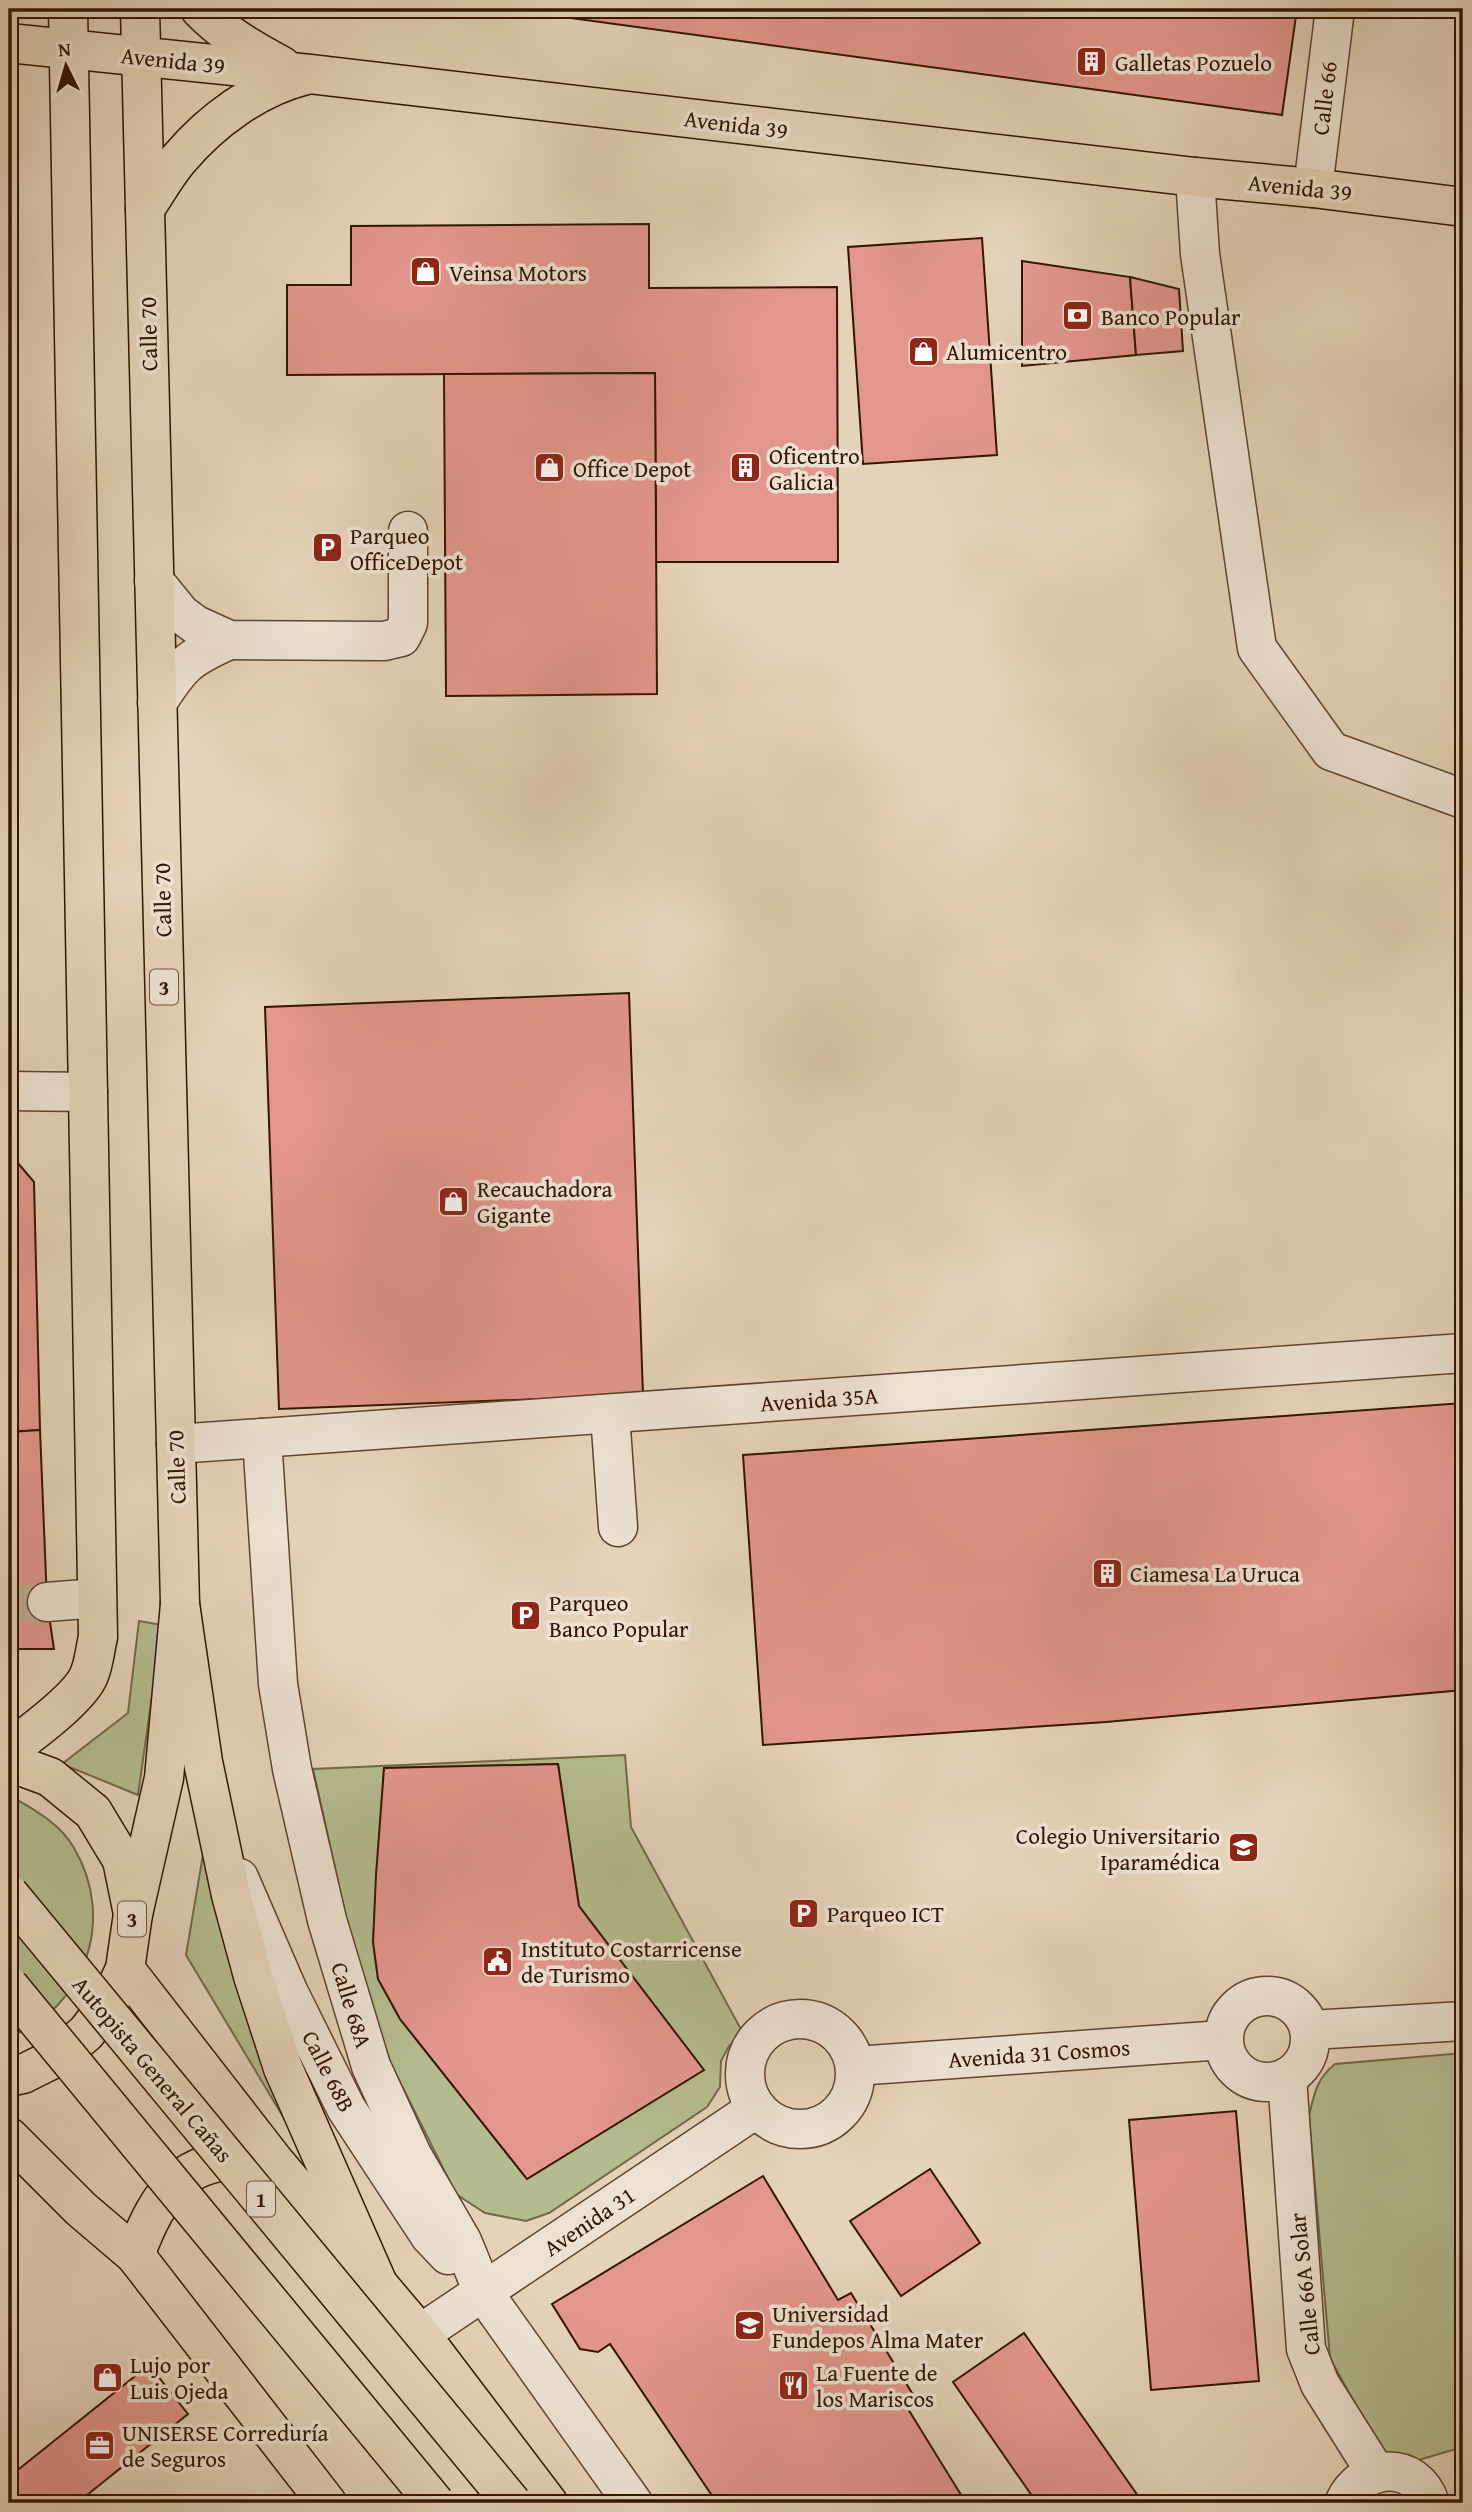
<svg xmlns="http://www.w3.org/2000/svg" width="1472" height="2512" font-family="'Gentium Book Plus',serif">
<rect width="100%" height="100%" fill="#e4d3b9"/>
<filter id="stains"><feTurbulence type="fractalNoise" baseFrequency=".00286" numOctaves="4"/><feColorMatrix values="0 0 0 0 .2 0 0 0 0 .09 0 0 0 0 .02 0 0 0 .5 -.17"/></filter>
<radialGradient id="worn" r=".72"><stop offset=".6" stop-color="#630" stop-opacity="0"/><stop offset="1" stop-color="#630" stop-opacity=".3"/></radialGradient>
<!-- green -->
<g fill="#b4bc8f" stroke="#746848" stroke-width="2" fill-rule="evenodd">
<path d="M139 1621 162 1625 138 1795 62 1764 128 1713Z"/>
<path d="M625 1755 631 1827 743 2033 729 2046 721 2061 720 2087 707 2107 549 2213 526 2221 485 2213 456 2194 389 2060 350 1935 313 1769ZM558 1764 579 1906 703 2070 527 2179 400 2019 378 1979 373 1942 384 1768Z"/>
<path d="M9 1795C33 1809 60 1823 74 1848 116 1919 86 2008 9 2037Z"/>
<path d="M207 1831 300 2145 186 1955Z"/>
<path d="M1463 2053V2447L1412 2462 1382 2453 1330 2358 1309 2116C1314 2094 1317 2078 1335 2064Z"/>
</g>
<!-- building -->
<g fill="#e3968d" stroke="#331500" stroke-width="2">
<path d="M505 9H1297L1282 115Z"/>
<path d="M649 224V288L837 287 838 562H656L655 373 287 375V285H351V226Z"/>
<path d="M982 238 997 455 863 464 848 247Z"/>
<path d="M1022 261 1130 277 1136 355 1022 366Z"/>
<path d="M1130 277 1179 289 1183 351 1136 355Z"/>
<path d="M655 373 657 694 446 696 444 374Z"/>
<path d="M629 993 643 1395 279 1409 265 1007Z"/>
<path d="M9 1160 18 1163 34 1182 40 1430 9 1432Z"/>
<path d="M1463 1403V1690L1106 1722 763 1745 743 1455Z"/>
<path d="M40 1430 47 1602 54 1649H9V1432Z"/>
<path d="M558 1764 579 1906 704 2070 527 2179 400 2019 378 1979 373 1942 376 1875 384 1768Z"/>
<path d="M1236 2111 1259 2381 1151 2390 1129 2120Z"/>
<path d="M930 2169 980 2243 901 2296 850 2221Z"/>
<path d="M763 2176 838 2300 851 2293 915 2398 905 2404 966 2503H717L610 2344 598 2352 580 2349 552 2304Z"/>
<path d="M1024 2333 1143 2503H1037L953 2382Z"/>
<path d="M149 2365 188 2414 77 2503H9V2477Z"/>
</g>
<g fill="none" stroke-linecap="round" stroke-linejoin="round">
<!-- minor-tunnel -->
<path stroke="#c1ad94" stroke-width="38" stroke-dasharray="38 19" stroke-linecap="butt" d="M9 1606 47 1602"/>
<defs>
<g id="minor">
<path d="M1195 177 1200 254 1257 648 1331 751 1463 799"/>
<path d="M1313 188 1335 9"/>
<path d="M154 581 181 614 196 625 229 640 384 641 401 637 408 623V531"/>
<path d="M157 703C182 664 187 659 229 640"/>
<path d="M9 1091 88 1092"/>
<path d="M610 1414 618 1527"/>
<path d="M262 1438 278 1684 292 1769 327 1920 371 2066 412 2155 462 2241 483 2292 633 2503"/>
<path d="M176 1444 1463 1353"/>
<path d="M47 1602 97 1598"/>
<path d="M239 1878 288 1991 346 2108 430 2236 448 2255"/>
<circle cx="1267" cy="2039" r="43"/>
<circle cx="800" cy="2074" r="55"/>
<path d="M1311 2030 1463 2021"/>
<path d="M855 2066 1223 2040"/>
<path d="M1287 2077 1306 2349 1320 2384 1376 2473"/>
<path d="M420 2334 757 2108"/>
<path d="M1344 2503C1362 2463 1415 2459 1430 2503"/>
</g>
<g id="major">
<path d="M200 9C224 34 252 50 282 66"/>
<path d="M9 43 310 74 1195 177 1313 188 1463 207"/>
<path d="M145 209C156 193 166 174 179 159 211 121 257 87 306 75"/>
<path d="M9 1750C29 1735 80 1698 89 1675 94 1664 95 1649 98 1637L68 9"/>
<path d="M9 1762 50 1777 93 1812 122 1860 133 1914 125 1969 109 2003 86 2033 57 2057 23 2074 9 2077"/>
<path d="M133 1914 164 1778 180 1604 140 9"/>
</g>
<g id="highway">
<path d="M180 1604 203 1762 231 1895 253 1976 283 2068 378 2284"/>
<path d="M125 1969 274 2161 420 2334 548 2503"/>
<path d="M9 2137 81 2209 135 2255 327 2503"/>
<path d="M135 2255C159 2192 183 2155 258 2160"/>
</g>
</defs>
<!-- minor casing -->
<use href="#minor" stroke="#5f442e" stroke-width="41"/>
<!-- major casing -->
<use href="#major" stroke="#331500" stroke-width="41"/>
<!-- highway casing -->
<use href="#highway" stroke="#331500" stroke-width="41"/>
<!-- minor -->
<use href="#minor" stroke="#ede2d2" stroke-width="38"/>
<!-- major -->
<use href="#major" stroke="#e4d3b9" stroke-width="38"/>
<!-- highway -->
<use href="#highway" stroke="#e4d3b9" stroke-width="38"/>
<defs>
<g id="highway-bridge">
<path d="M9 1894 512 2503"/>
<path d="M9 1986 435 2503"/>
</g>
</defs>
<!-- highway-bridge casing -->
<use href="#highway-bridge" stroke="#331500" stroke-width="41" stroke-linecap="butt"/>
<!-- highway-bridge -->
<use href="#highway-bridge" stroke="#e4d3b9" stroke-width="38"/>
</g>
<!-- icons -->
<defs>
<symbol id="building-square" viewBox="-11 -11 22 22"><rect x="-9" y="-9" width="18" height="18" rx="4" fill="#8f2418" stroke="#ede2d2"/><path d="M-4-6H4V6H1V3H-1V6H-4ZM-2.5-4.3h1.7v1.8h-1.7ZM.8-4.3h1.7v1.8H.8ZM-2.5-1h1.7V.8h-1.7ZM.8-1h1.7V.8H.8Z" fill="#fff"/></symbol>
<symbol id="shop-square" viewBox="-11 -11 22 22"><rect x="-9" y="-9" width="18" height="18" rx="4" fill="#8f2418" stroke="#ede2d2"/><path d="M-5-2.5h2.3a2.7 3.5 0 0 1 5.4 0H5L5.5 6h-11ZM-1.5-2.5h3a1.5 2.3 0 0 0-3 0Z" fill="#fff"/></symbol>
<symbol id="bank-square" viewBox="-11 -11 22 22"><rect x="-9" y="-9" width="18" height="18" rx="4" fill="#8f2418" stroke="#ede2d2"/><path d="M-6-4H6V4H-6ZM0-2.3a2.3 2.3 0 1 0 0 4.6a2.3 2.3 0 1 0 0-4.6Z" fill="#fff"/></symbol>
<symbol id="parking-square" viewBox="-11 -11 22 22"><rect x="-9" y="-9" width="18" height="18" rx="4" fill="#8f2418" stroke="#ede2d2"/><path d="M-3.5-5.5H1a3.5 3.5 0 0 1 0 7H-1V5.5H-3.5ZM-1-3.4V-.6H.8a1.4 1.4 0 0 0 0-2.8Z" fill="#fff"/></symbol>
<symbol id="university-square" viewBox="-11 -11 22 22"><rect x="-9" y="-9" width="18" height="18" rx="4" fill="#8f2418" stroke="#ede2d2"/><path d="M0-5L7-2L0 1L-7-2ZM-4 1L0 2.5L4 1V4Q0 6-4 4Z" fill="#fff"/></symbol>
<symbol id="civic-square" viewBox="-11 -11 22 22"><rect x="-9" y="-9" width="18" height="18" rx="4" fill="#8f2418" stroke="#ede2d2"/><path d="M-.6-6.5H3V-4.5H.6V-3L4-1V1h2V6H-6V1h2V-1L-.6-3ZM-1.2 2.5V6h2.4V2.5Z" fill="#fff"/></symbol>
<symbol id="school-square" viewBox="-11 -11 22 22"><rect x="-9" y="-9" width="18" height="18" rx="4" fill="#8f2418" stroke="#ede2d2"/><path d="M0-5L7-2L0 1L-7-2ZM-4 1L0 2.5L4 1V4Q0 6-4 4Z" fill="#fff"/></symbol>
<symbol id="restaurant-square" viewBox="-11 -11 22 22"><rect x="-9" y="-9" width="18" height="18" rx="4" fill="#8f2418" stroke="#ede2d2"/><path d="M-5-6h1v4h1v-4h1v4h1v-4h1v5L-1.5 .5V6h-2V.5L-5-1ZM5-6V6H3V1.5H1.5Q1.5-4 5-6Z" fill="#fff"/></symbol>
<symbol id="office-square" viewBox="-11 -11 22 22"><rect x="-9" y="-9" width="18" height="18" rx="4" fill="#8f2418" stroke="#ede2d2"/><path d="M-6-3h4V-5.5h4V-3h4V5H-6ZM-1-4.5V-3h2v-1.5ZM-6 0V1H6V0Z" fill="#fff"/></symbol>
</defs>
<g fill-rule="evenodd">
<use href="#building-square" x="1074" y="44" width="35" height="35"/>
<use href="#shop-square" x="408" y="254" width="35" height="35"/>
<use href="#bank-square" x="1060" y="298" width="35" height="35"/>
<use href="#shop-square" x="906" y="334" width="35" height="35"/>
<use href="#shop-square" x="532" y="450" width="35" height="35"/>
<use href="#building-square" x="728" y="450" width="35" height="35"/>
<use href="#parking-square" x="310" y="530" width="35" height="35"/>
<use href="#shop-square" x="436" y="1184" width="35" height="35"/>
<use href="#building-square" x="1090" y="1556" width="35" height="35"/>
<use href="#parking-square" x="508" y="1598" width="35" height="35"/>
<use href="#university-square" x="1226" y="1830" width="35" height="35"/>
<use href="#parking-square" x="786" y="1896" width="35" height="35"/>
<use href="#civic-square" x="480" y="1944" width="35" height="35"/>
<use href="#school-square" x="732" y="2308" width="35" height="35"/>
<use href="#shop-square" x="90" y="2360" width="35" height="35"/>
<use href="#restaurant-square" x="776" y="2368" width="35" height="35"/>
<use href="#office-square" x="82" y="2428" width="35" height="35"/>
</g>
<g text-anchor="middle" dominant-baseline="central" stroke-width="7" stroke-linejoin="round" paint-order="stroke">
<!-- shield labels -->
<g fill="#ede2d2" stroke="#6b523f" stroke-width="2">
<rect x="150" y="969.5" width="28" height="35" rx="5"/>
<rect x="118" y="1901.5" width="28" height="35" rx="5"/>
<rect x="247" y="2181.5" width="28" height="35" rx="5"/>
</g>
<g font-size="21" font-weight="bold" fill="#331500">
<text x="164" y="987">3</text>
<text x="132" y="1919">3</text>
<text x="261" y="2199">1</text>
</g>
<!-- street labels -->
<g font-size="23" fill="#331500" stroke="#ede2d2">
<text transform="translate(173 60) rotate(6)">Avenida 39</text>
<text transform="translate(1324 98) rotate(-83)">Calle 66</text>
<text transform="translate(736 124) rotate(7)">Avenida 39</text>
<text transform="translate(1300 187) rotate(6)">Avenida 39</text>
<text transform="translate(148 334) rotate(-91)">Calle 70</text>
<text transform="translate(162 900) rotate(-91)">Calle 70</text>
<text transform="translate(819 1399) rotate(-4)">Avenida 35A</text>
<text transform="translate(176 1467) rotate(-92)">Calle 70</text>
<text transform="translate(352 2005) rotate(73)">Calle 68A</text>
<text transform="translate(1039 2053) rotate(-4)">Avenida 31 Cosmos</text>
<text transform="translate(153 2069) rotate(50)">Autopista General Cañas</text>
<text transform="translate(329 2071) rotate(63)">Calle 68B</text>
<text transform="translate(589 2221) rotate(-34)">Avenida 31</text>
<text transform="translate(1304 2284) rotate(-96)">Calle 66A Solar</text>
</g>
<!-- poi labels -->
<g font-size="23" fill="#331500" stroke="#ede2d2" text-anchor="start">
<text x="1115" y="62">Galletas Pozuelo</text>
<text x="449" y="272">Veinsa Motors</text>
<text x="1101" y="316">Banco Popular</text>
<text x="946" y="351">Alumicentro</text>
<text x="769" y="455">Oficentro<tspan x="769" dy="26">Galicia</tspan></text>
<text x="573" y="468">Office Depot</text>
<text x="350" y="535">Parqueo<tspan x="350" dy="26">OfficeDepot</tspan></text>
<text x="477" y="1188">Recauchadora<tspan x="477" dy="26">Gigante</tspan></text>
<text x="1130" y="1573">Ciamesa La Uruca</text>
<text x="549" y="1602">Parqueo<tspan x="549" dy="26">Banco Popular</tspan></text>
<text x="1220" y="1835" text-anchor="end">Colegio Universitario<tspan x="1220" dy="26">Iparamédica</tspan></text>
<text x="827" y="1913">Parqueo ICT</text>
<text x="521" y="1948">Instituto Costarricense<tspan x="521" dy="26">de Turismo</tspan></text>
<text x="772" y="2313">Universidad<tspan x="772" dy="26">Fundepos Alma Mater</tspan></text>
<text x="130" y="2364">Lujo por<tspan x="130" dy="26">Luis Ojeda</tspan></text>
<text x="816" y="2372">La Fuente de<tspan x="816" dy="26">los Mariscos</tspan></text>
<text x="122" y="2432">UNISERSE Correduría<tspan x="122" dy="26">de Seguros</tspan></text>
</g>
</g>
<!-- margin -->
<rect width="1472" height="2512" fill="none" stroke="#e4d3b9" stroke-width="35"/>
<rect x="10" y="10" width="1451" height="2491" fill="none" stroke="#331500" stroke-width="3.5"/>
<rect x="18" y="18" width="1437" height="2477" fill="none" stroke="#331500" stroke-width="2"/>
<!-- north arrow -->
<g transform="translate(66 66) rotate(355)" stroke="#ede2d2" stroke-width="5" paint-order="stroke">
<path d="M0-5L12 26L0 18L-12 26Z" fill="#331500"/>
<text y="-10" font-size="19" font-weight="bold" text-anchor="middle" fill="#331500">N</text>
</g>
<rect width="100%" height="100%" filter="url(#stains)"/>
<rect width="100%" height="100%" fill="url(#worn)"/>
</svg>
